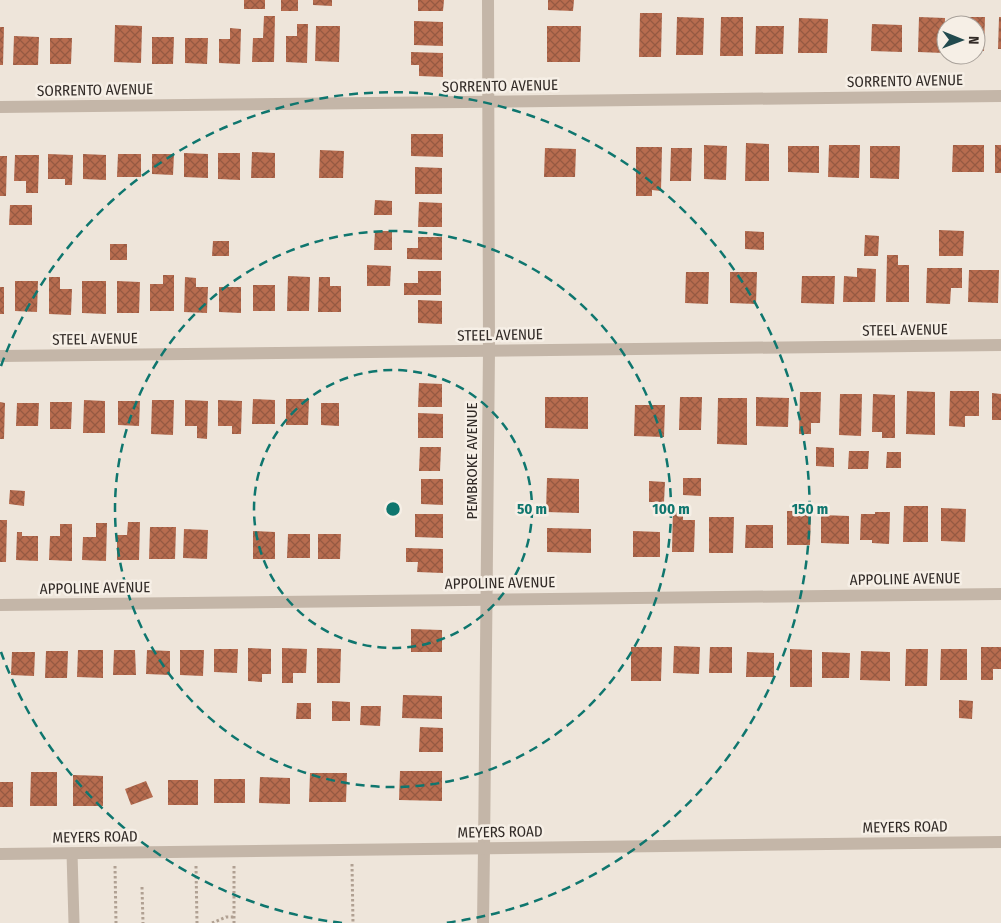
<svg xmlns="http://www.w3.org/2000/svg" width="1001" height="923" font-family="'Fira Sans Condensed',sans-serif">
<defs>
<pattern id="building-cross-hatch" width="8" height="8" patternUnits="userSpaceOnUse" patternTransform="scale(1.25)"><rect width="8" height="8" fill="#b76c4f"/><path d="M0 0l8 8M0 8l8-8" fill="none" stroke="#955942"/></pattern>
</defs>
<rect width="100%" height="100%" fill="#eee5da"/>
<!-- building -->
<g fill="url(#building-cross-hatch)">
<rect x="244" y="0" width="21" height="9"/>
<rect x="281" y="0" width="17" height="11"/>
<path d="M313 0H332V6L313 5Z"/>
<path d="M418 0H444L443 11H418Z"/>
<path d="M548 0H574L573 11 548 10Z"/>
<path d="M640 13H662L661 57H639Z"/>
<path d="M264 16H275L274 62H252L253 38H263Z"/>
<path d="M677 17 704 18 703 55H676Z"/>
<path d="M721 17H743V56H720Z"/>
<path d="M919 17 945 18 944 53 918 52Z"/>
<path d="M960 17H985L984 51H976V25H960Z"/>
<path d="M999 17H1001V49H998Z"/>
<path d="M799 18 828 19 827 53H798Z"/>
<path d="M414 21 443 22V46L414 45Z"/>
<path d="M297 24H308L307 63 286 62V36H297Z"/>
<path d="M872 24 902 25V52L871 51Z"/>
<path d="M115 25 142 26 141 63 114 62Z"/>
<path d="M316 26H340L339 62 315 61Z"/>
<path d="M547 26H581L580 62H547Z"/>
<path d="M756 26H784L783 54H755Z"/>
<path d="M0 27H4L3 65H0Z"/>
<path d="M230 28 241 29 240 64 219 63V39H230Z"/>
<path d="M14 36 39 37 38 65H13Z"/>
<path d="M152 37H174L173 64H152Z"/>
<path d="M50 38H72L71 64H50Z"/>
<path d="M185 38H208L207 64 185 63Z"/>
<path d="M411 52 443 53V77L419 76V65H411Z"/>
<path d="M411 134H443V157L411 156Z"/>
<path d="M746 143 769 144V181H745Z"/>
<path d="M704 145 727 146 726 180 704 179Z"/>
<path d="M829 145H860L859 178 828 177Z"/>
<path d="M953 145H984V172H952Z"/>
<rect x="995" y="145" width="6" height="28"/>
<path d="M788 146H819V173L788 172Z"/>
<path d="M870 146H900L899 179 870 178Z"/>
<path d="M636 147H662L661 191 652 190V196H636Z"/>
<path d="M545 148 576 149 575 177H544Z"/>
<path d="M671 148H692L691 181H670Z"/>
<path d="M320 150 344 151 343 178H319Z"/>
<path d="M252 152 275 153V178H251Z"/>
<path d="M184 153 208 154V178L184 177Z"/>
<path d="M218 153H240V180L218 179Z"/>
<path d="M48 154 73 155 72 185H65V179H48Z"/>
<path d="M83 154 106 155V180L83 179Z"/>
<path d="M118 154H141V177H117Z"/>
<path d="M152 154H174L173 175 152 174Z"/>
<path d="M15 155H39L38 193H26V181H14Z"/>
<path d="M0 156H7L6 196H0Z"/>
<path d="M415 167 442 168V194H415Z"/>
<path d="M375 200 392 201V215H374Z"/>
<path d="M419 202 442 203V227H418Z"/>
<path d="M10 205H32V225H9Z"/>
<path d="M939 230 964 231 963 256H939Z"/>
<path d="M375 231H392V250H374Z"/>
<path d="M745 231 764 232V250L745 249Z"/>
<path d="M865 235 879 236 878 256H864Z"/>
<path d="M418 237H442V260L407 259V248H418Z"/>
<path d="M213 241H229V256H212Z"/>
<rect x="110" y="244" width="17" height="16"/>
<path d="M887 255H898V265H909V302H886Z"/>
<path d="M367 265 391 266 390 286H367Z"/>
<path d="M857 268 876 269 875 302H843L844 276 857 277Z"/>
<path d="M927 268H962V288H951L950 304 926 303Z"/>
<path d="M969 270H999L998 303 968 302Z"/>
<path d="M418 271H441V295H404V283H418Z"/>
<path d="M686 272H709L708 304 685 303Z"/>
<path d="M730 272H757L756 304 730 303Z"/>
<path d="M163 275H174V311H150V284H163Z"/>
<path d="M288 276 310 277 309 311H287Z"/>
<path d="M802 276H835L834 304 801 303Z"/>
<path d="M49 277H60V289H72L71 315 49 314Z"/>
<path d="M185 277 196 278V287H208L207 313 184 312Z"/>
<path d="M319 277H330V286H341V312H318Z"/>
<path d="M15 281H38L37 312 15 311Z"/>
<path d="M82 281H106V314L82 313Z"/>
<path d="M117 281 140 282 139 313H117Z"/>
<rect x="253" y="285" width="22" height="26"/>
<rect x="0" y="287" width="4" height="27"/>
<path d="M219 287H241V313L219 312Z"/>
<path d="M418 300 442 301V324L418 323Z"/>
<path d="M419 383 442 384V407H418Z"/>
<path d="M907 391 935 392V435L906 434Z"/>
<path d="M950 391H979V416H965V427L949 426Z"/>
<path d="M800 392H821L820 423H811V434H799Z"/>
<path d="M992 393 1001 394V420H992Z"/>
<path d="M840 394H862L861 436 839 435Z"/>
<path d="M873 394 895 395V438H882V432H872Z"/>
<path d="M545 397H588V429L545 428Z"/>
<path d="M680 397H702L701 430H679Z"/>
<path d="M756 397 789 398 788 427 756 426Z"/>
<path d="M718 398H747V445L717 444Z"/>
<path d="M253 399 275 400V424H252Z"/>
<path d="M286 399H309L308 425H286Z"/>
<path d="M84 400 105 401V433H83Z"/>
<path d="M152 400H174L173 435 151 434Z"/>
<path d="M185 400 208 401 207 439 197 438V426H185Z"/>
<path d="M218 400 242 401 241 434H232V426H218Z"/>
<path d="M118 401H140L139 426 118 425Z"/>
<path d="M0 402 5 403 4 439H0Z"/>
<path d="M50 402H72L71 429H50Z"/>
<path d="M17 403H39L38 426H16Z"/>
<path d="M321 403H339V426L321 425Z"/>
<path d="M635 405H665L664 437 634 436Z"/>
<path d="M418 413 443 414V438H418Z"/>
<path d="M420 447H441L440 471H419Z"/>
<path d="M816 447 834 448V467L816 466Z"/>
<path d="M849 451H869L868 469H848Z"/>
<path d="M887 452H901V468H886Z"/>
<path d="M547 478 579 479V513L546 512Z"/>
<path d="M683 478H701V496L683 495Z"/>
<path d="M421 479H443V505L421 504Z"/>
<path d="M649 481 665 482 664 502H649Z"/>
<path d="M10 490 25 491 24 506 9 504Z"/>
<path d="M904 506H928V542H903Z"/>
<path d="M673 508H683V520H695L694 552H672Z"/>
<path d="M941 508 966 509 965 542 941 541Z"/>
<path d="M787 511H811L810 545H787Z"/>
<path d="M875 512H890L889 544 872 543V540H860L861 514H875Z"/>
<path d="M415 514H443V538L415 537Z"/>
<path d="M821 515 849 516V544L821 543Z"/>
<path d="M709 517H734L733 553H709Z"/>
<path d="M0 520H7L6 562H0Z"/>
<path d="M128 522H140L139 560H117V535H127Z"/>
<path d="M96 523H107L106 561 82 560 83 537H96Z"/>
<path d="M60 524H72V561L49 560 50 536H60Z"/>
<path d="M746 525H773V548H745Z"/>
<path d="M150 527H176L175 559H149Z"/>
<path d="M547 528 591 529V553L547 552Z"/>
<path d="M184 529 208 530 207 559 183 558Z"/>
<path d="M253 531 275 532V559H253Z"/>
<path d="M633 531 660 532V557H633Z"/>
<path d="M17 532H22V536H38V561L16 560Z"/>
<path d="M288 534H310V558H287Z"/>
<path d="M318 534H341L340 559H318Z"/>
<path d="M406 548 443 549V573L417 572 418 562H406Z"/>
<path d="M411 629 442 630V652H411Z"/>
<path d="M674 646 700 647 699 674 673 673Z"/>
<path d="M631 647H662L661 681H631Z"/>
<path d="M710 647H732V673H709Z"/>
<path d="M981 647H1001V669H993V680H981Z"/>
<path d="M248 648 271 649V674H262V682L248 681Z"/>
<path d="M282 648 307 649 306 673H293V683H282Z"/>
<path d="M317 648 341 649 340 683H317Z"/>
<path d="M214 649H238L237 673 214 672Z"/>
<path d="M790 649 812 650V687H790Z"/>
<path d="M906 649H928L927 686H905Z"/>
<path d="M941 649H967V680H940Z"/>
<path d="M78 650H103V678L77 677Z"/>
<path d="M114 650H135L136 675H113Z"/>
<path d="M147 650 170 651V675L146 674Z"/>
<path d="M180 650H204L203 676 180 675Z"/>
<path d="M46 651H68L67 678H45Z"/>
<path d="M861 651 890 652V681L860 680Z"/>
<path d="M12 652H35L34 676 11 675Z"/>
<path d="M747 652 774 653V677H746Z"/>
<path d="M822 652 850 653 849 678H822Z"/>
<path d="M403 695 442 696V719L402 718Z"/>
<path d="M959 700 973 701 972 719 959 718Z"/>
<path d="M332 701 350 702V721H332Z"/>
<path d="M297 703H311V719H296Z"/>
<path d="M361 706H381L380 726 360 725Z"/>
<path d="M420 727 443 728V752H419Z"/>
<path d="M400 771H442V801L399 800Z"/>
<path d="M31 772H57V806H30Z"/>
<path d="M310 773H347L346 802H309Z"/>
<path d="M73 775 103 776V806H73Z"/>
<path d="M260 777 290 778V804L259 803Z"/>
<rect x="214" y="779" width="31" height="24"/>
<rect x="168" y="780" width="30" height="25"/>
<path d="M146 781 153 797 131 805 125 789Z"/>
<rect x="0" y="782" width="13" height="25"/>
</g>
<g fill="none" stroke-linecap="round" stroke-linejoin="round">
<!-- path -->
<g stroke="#b0a092" stroke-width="3" stroke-dasharray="2.5 2.5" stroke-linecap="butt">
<path d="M352 864 353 923"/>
<path d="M115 866 116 923"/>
<path d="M196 866 197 923"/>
<path d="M234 866V923"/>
<path d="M142 887 143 923"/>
<path d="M212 923 226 917H234"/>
</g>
<!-- service -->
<path stroke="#c4b6a8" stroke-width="11" d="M72 853 74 923"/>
<!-- minor -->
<g stroke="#c4b6a8" stroke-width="12">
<path d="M0 107 1001 96"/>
<path d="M0 356 1001 345"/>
<path d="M0 605 1001 594"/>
<path d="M483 923 484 849"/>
</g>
<!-- tertiary -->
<g stroke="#c4b6a8" stroke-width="12">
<path d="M484 849 489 351 488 0"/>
<path d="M0 854 1001 842"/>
</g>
</g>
<!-- distance rings -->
<g fill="none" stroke="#0f766e" stroke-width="2.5" stroke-dasharray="9 6">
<circle cx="393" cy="509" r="139"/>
<circle cx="393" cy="509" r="278"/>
<path d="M342 923A417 417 0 0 1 1 652M1 366A417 417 0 1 1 444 923"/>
</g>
<g text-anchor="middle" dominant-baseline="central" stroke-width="5" stroke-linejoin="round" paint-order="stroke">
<!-- street labels -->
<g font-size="15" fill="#322b27" stroke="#f6efe6">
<text transform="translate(905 81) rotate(-1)">SORRENTO AVENUE</text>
<text transform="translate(500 86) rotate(-1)">SORRENTO AVENUE</text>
<text transform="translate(95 90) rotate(-1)">SORRENTO AVENUE</text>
<text transform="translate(905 330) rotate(-1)">STEEL AVENUE</text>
<text transform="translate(500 335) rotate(-1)">STEEL AVENUE</text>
<text transform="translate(95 339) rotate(-1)">STEEL AVENUE</text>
<text transform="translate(472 461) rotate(-90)">PEMBROKE AVENUE</text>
<text transform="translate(905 579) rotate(-1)">APPOLINE AVENUE</text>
<text transform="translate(500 583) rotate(-1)">APPOLINE AVENUE</text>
<text transform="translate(95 588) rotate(-1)">APPOLINE AVENUE</text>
<text transform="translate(905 827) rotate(-1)">MEYERS ROAD</text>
<text transform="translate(500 832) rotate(-1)">MEYERS ROAD</text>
<text transform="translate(95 837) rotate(-1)">MEYERS ROAD</text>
</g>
</g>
<circle cx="393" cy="509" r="8" fill="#0f766e" stroke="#f6efe6" stroke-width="2.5"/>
<g font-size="15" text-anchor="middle" font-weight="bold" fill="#0f766e" stroke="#f6efe6" stroke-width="5" stroke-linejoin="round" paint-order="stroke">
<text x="532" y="514">50 m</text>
<text x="671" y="514">100 m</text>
<text x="810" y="514">150 m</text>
</g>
<!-- north arrow -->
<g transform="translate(961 40) rotate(91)"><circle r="24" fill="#f6efe6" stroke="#a8a19a"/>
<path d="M0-4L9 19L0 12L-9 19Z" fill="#224a4e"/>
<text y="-8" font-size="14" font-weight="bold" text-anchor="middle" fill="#322b27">N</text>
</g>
</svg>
